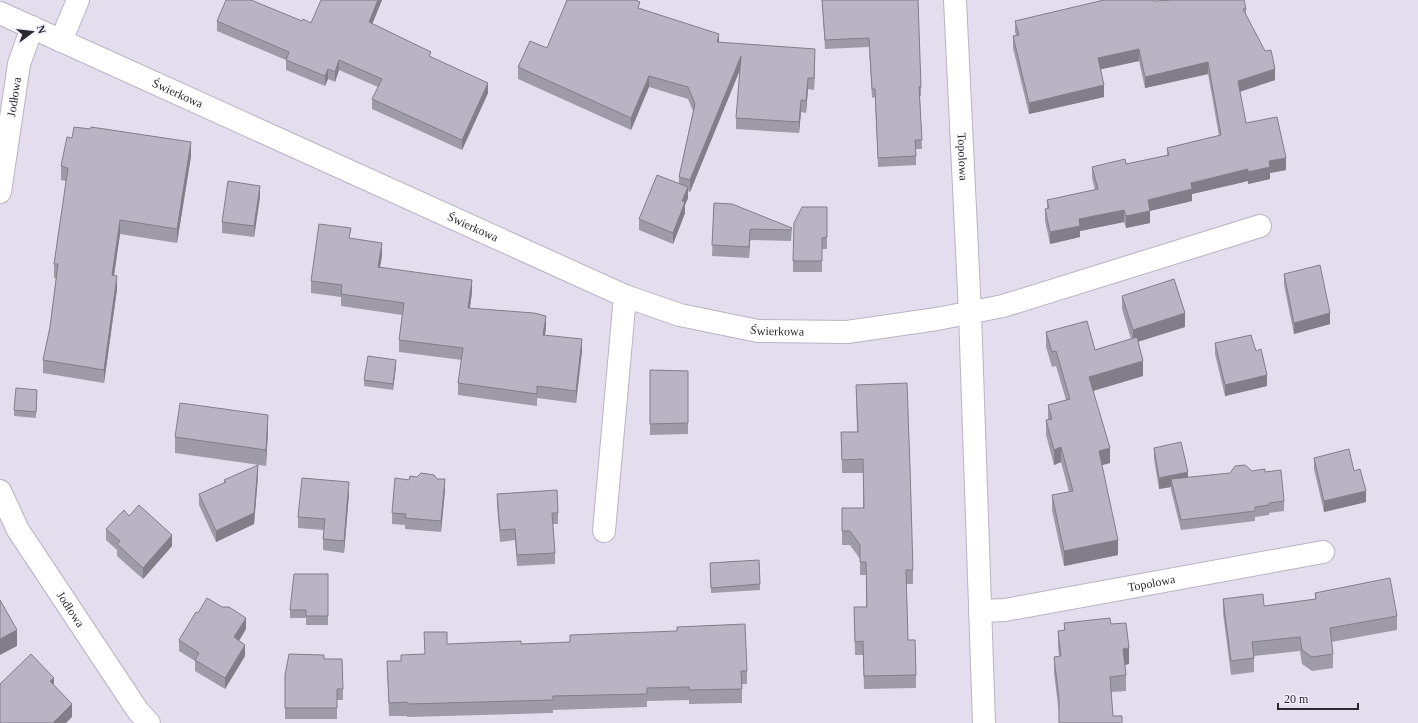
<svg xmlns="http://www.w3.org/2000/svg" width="1418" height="723" font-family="'Times New Roman',serif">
<rect width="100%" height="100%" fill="#e4ddee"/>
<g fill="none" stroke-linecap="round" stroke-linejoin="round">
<defs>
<g id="minor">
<path id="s1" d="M955 0 970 313 984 723"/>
<path id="s2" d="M0 13 625 296 680 315 758 331 847 332 937 319 1003 306 1260 226"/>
<path d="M61 41 78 0"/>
<path id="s3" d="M0 192 19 64 32 27"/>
<path id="s4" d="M0 491 18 530 138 711 149 723"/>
<path d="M604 531 625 296"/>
<path id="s5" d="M980 611 1005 610 1323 552"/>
</g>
</defs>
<!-- minor casing -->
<use href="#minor" stroke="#b9b3c3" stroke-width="24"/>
<!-- minor -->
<use href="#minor" stroke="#fff" stroke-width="22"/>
</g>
<!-- wall -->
<g fill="#9f9aa8">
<path d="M382 0 372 24 431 57 488 93 462 150 372 109V99L378 87 339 70 335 82 328 79 325 86 286 70V60L217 31V21H302L311 23Z"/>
<path d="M822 0H918L921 87V96H920L922 149H916V165L878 167 875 97 872 98 869 47 825 49Z"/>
<path d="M1104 0H1153V1L1246 9V15L1275 80 1240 92 1246 123 1286 170 1270 173V179L1248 184V181L1192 194V201L1150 211V223L1126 228 1124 222 1080 231V237L1050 244 1045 221V209H1047V200L1095 190 1092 178V167L1126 164 1167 156V148L1219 136 1208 74 1145 88 1139 61 1101 69 1104 97 1029 114 1013 48V36L1016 35 1015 32V21L1104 1Z"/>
<path d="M640 8 719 42 815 61 814 90 808 89 806 113 801 112 799 133 736 129V118L740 70 690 192 688 191V198L685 205V213L673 244 639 230V219L679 183V177L693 111 688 99 649 87 631 130 518 79V67L547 48Z"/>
<path d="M191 156 177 243 120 234 114 275 117 289 104 383 43 373V360L50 327 56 278H54V264L66 181 61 180V166Z"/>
<path d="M260 197 254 237 222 233V222Z"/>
<path d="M714 203 792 228 791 241 751 240V241H750L749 258 712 256Z"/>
<path d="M827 207V249H822V272H793V261Z"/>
<path d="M351 238 382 255 380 267 472 292 470 308 546 328 545 335 582 351 576 403 537 398V406L458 395V383L462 360 399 352V340L402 315 341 306V297L311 293V281Z"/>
<path d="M1284 274 1330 324 1294 334 1284 285Z"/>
<path d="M1122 296 1185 327 1138 342 1143 376 1093 391 1110 463 1102 465 1118 555 1064 566 1052 510V495L1069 492 1061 462 1054 465 1046 435V420H1048V405L1066 400 1056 366 1052 367 1046 347V332L1095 350 1131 339 1122 309Z"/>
<path d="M1215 343 1256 351 1267 386 1225 396 1215 354Z"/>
<path d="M396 366 393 390 364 386V380Z"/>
<path d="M650 370 688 371V434L650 435Z"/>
<path d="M856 385 913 570V584H906L908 640 916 675V688L864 689 863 655H855L854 607H866V575H860V559L850 545H842V508H863V473H842L841 432H857Z"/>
<path d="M37 395 36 418 14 416V410Z"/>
<path d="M268 431 266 466 175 453V437Z"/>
<path d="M1154 448 1188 478 1252 471 1265 472 1284 501V511L1269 513V515L1255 517V521L1181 530 1171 490V487L1159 489 1154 459Z"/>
<path d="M1314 458 1354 471 1366 502 1324 512 1314 469Z"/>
<path d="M258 476 254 524 216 542 199 505V494L224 483V480Z"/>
<path d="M445 490 441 532 405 529V525L392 524V513Z"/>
<path d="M349 494 344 553 323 550V539L324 530 298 528V517Z"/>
<path d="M497 494 558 513V524H553L555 553V564L517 566 515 540 500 542 497 505Z"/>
<path d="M129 516 172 546 143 579 117 556V550L106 540V529Z"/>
<path d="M759 560 760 590 711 593 710 563Z"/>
<path d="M328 574V625H306V618H290V610Z"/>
<path d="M1315 593 1397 616V630L1331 642 1333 654V668L1312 671 1302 664 1300 651 1254 656V672L1231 675 1223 613V599L1264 606 1315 599Z"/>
<path d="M198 613 246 629 239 641 245 656 225 689 195 671V661L179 651V640Z"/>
<path d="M1064 623 1111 624 1129 664 1125 665 1126 675V691L1111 692 1113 716 1122 723 1059 713 1054 673V657L1059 656 1058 647V631L1064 630Z"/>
<path d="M424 632 447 644H521L747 671V684H742V703L689 704V700L647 701V707L553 710V713L407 717V716H389L387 661H401L425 654Z"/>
<path d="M324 659 343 689V700H337V719H285V675Z"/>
</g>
<!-- shaded-wall -->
<g fill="#827d88">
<path d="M378 0H382L369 32V22Z"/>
<path d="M719 34V45L717 42Z"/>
<path d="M815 49V61L814 90V78Z"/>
<path d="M1139 49V61L1098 70V58Z"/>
<path d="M741 56V67L690 192V180Z"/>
<path d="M339 60V70L335 82V72Z"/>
<path d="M1208 62V74L1145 88V77Z"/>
<path d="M328 69V79L325 86V76Z"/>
<path d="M1275 69V80L1238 92V81Z"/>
<path d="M649 76V87L631 130V118Z"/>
<path d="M808 78V89L806 113V101Z"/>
<path d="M488 83V93L462 150V140Z"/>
<path d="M1104 85V97L1029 114V103Z"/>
<path d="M801 100V112L799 133V122Z"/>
<path d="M191 142V156L177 243V229Z"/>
<path d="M1286 158V170L1270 173V179L1248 184V172L1269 161Z"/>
<path d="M1248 169V181L1192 194V201L1149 211H1150V223L1126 228V216L1148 200 1191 183Z"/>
<path d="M260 186V197L254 237V226Z"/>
<path d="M688 187V198L685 205V213L673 244V233L682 201Z"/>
<path d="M1124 210V222L1080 231V237L1050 244V232L1079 219Z"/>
<path d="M120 220V234L112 289V275Z"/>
<path d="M750 230V241L749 258V247Z"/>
<path d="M382 243V255L378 279V267Z"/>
<path d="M117 276V289L104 383V370Z"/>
<path d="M472 280V292L468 320V308Z"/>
<path d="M1185 313V327L1133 343V330Z"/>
<path d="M1330 313V324L1294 334V323Z"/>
<path d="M546 316V328L543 347V335Z"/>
<path d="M582 339V351L576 403V391Z"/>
<path d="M396 360V366L393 390V384Z"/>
<path d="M1143 361V376L1089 392V377Z"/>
<path d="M1267 375V386L1225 396V385Z"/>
<path d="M268 415V431L266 466V450Z"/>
<path d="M1061 447V462L1054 465V450Z"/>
<path d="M1110 448V463L1099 466V451Z"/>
<path d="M258 465V476L254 524 216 542V531Z"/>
<path d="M1188 472V483L1171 479V487L1159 489V478Z"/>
<path d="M445 479V490L441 532V521Z"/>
<path d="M349 482V494L344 553V541Z"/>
<path d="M1366 491V502L1324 512V501Z"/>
<path d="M172 535V546L143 579V568Z"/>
<path d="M1118 540V555L1064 566V551Z"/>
<path d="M246 618V629L234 649V637Z"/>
<path d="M17 630V646L0 655V639Z"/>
<path d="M245 645V656L225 689V678Z"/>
<path d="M1129 648V664L1123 665V649Z"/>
<path d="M54 678V691L50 681Z"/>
<path d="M72 704V717L66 723H53Z"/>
</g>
<!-- building -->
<g fill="#b9b3c3" stroke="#827d88">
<path d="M226 0H251L302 21 303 19 311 23 321 0H378L369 22 431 52 429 56 488 83 462 140 372 99 382 79 339 60 335 72 328 69 325 76 286 60 289 52 217 21Z"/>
<path d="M567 0H635L640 2 638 8 719 34 717 42 815 49 814 78H808L806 101 801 100 799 122 736 118 741 56 690 180 679 177 695 104 688 87 649 76 631 118 518 67 530 41 547 48Z"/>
<path d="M822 0H918L921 87H919L922 140H915L916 156 878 158 875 89H872L869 38 825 40Z"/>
<path d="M1104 0H1153V1L1175 0H1244L1246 9H1243L1265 51 1271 50 1275 69 1238 81 1246 123 1277 117 1286 158 1269 161 1270 167 1248 172V169L1191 183 1192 189 1148 200 1150 211 1126 216 1124 210 1079 219 1080 226 1050 232 1045 209 1049 208 1047 200 1098 189 1092 167 1125 159 1126 164 1169 155 1167 148 1221 135 1208 62 1145 77 1139 49 1098 58 1104 85 1029 103 1013 36 1019 35 1015 21Z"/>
<path d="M74 127 90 129 91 127 191 142 177 229 120 220 112 275 117 276 104 370 43 360 50 327 58 264H54L68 168 61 166 67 137 72 138Z"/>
<path d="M657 175 688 187 682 201 685 202 673 233 639 219Z"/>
<path d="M228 181 260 186 254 226 222 222Z"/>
<path d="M714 203 732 204 792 228 791 230 751 229V230H750L749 247 712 245Z"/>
<path d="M802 207H827V237L822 238V261H793L794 223Z"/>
<path d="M319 224 351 228 349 238 382 243 378 267 472 280 468 308 534 313 546 316 543 335 582 339 576 391 537 386V394L458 383 463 348 399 340 404 303 341 294 342 285 311 281Z"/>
<path d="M1320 265 1330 313 1294 323 1284 274Z"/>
<path d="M1174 279 1185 313 1133 330 1122 296Z"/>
<path d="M1087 321 1095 350 1137 337 1143 361 1089 377 1110 448 1099 451 1118 540 1064 551 1052 495 1073 491 1061 447 1054 450 1046 420 1052 419 1048 405 1070 399 1056 351 1052 352 1046 332Z"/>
<path d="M1251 335 1256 351 1261 349 1267 375 1225 385 1215 343Z"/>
<path d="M368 356 396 360 393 384 364 380Z"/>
<path d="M650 370 688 371V423L650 424Z"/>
<path d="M907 383 910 467 913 570H906L908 640H915L916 675 864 676 863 641 855 642 854 607H867L866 562H860V545L850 531H842V508H864L863 459 842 460 841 432H858L856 385Z"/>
<path d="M16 388 37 390 36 412 14 410Z"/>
<path d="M180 403 268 415 266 450 175 437Z"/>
<path d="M1181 442 1188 472 1159 478 1154 448Z"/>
<path d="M1349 449 1354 471 1360 469 1366 491 1324 501 1314 458Z"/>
<path d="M258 465 254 513 216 531 199 494 226 482 224 480Z"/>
<path d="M1245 465 1252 471 1265 469V472L1281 470 1284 501 1269 503V505L1255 507V511L1181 520 1171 479 1230 473 1235 466Z"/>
<path d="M421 473 434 475 437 479H445L441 521 405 518 406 514 392 513 395 478 409 480 410 476 417 477Z"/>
<path d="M302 478 349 482 344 541 323 539 325 519 298 517Z"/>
<path d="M557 490 558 513H552L555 553 517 555 515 529 500 530 497 494Z"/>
<path d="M139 505 172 535 143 568 117 544 120 541 106 529 124 510 129 516Z"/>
<path d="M759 560 760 584 711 588 710 563Z"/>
<path d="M294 574H328V616H306V610H290Z"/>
<path d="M1390 578 1397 616 1330 628 1333 654 1312 657 1302 650 1300 637 1252 642 1254 658 1231 661 1223 599 1263 594 1264 606 1316 599 1315 593Z"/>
<path d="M207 598 222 607H229L246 618 234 637 245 645 225 678 195 660 199 653 179 640 196 612 198 613Z"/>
<path d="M0 600 17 630 0 639Z"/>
<path d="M1110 618 1111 624 1126 623 1129 648 1123 649 1126 675 1110 677 1113 716H1122V723H1059V699L1054 657 1061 656 1058 631 1065 630 1064 623Z"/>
<path d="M745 624 747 671H741L742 689 689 690V687L647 688V694L553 696V700L407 704V702L389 703 387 661H401V655L425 654 424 632H447V644L521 641V644L570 642V635L677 631V627Z"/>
<path d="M31 654 54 678 50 681 72 704 53 723H0V684Z"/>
<path d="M289 654 324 655V659H342L343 689H337V708H285V675Z"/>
</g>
<g text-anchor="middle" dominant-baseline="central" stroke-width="3" stroke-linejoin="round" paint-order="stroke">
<!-- street labels -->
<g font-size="12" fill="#2b292f" stroke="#f1ebfc">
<text stroke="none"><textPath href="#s2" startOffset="195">Świerkowa</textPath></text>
<text stroke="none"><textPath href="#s3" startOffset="96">Jodłowa</textPath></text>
<text stroke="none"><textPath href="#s1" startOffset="157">Topolowa</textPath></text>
<text stroke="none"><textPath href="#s2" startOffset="519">Świerkowa</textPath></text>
<text stroke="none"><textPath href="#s2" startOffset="843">Świerkowa</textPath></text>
<text stroke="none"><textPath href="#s5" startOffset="174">Topolowa</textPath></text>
<text stroke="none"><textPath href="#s4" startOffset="138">Jodłowa</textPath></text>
</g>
</g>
<!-- north arrow -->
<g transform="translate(32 32) rotate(75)" stroke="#f1ebfc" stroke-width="3" paint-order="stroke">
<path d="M0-3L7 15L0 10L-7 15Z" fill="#2b292f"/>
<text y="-6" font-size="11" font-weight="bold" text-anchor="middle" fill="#2b292f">N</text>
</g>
<!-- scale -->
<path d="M1278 703v6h80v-6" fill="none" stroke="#2b292f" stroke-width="2"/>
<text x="1284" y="703" font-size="12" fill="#2b292f" stroke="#f1ebfc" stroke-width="3" paint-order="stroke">20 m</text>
</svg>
